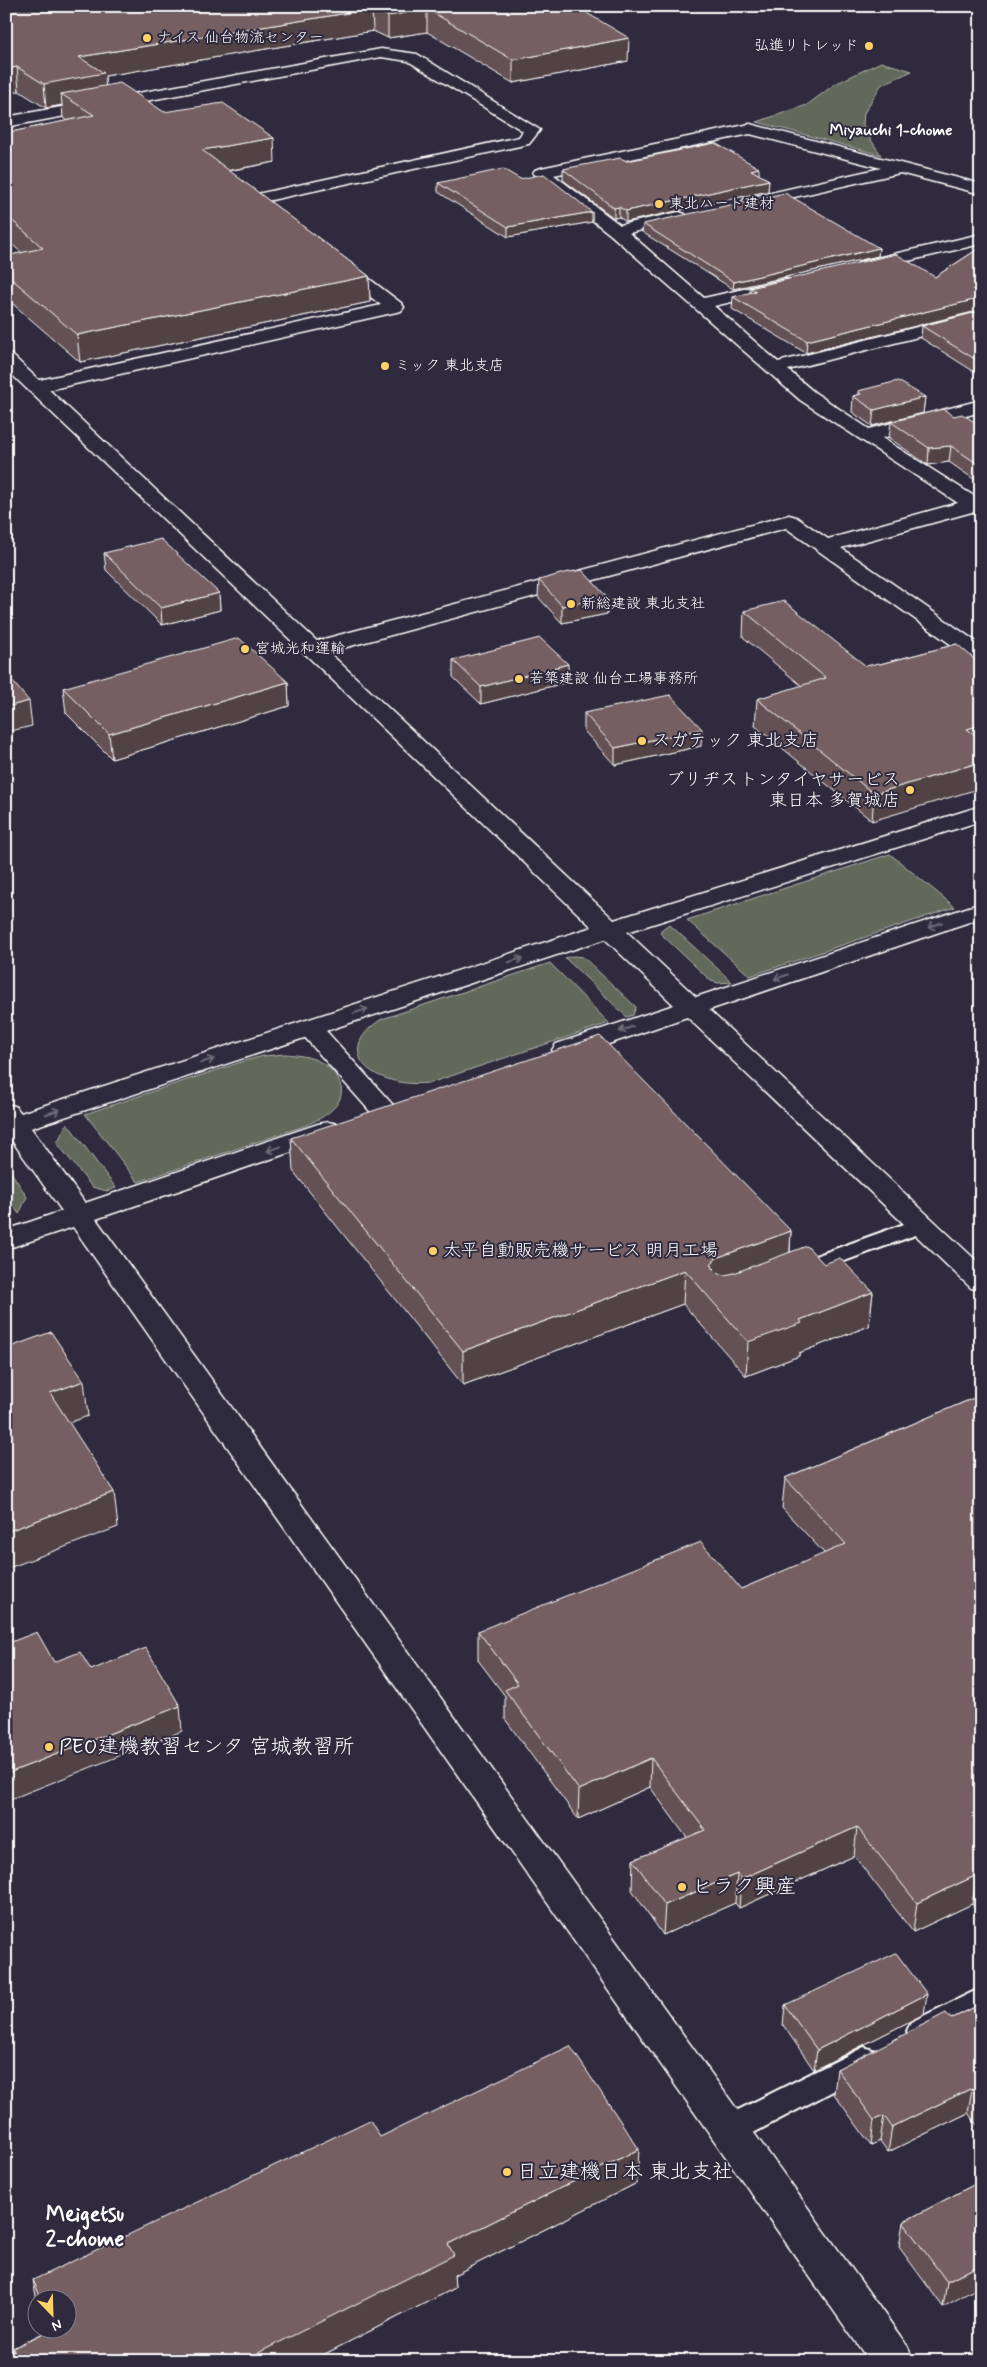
<svg xmlns="http://www.w3.org/2000/svg" width="987" height="2367" font-family="Mynerve,'Klee One',sans-serif">
<rect width="100%" height="100%" fill="#2f2a3d"/>
<filter id="ink" filterUnits="userSpaceOnUse"><feTurbulence type="fractalNoise" baseFrequency=".02" numOctaves="2"/><feDisplacementMap in="SourceGraphic" scale="10" xChannelSelector="R" yChannelSelector="G"/><feConvolveMatrix kernelMatrix="1 2 1 2 8 2 1 2 1" color-interpolation-filters="sRGB"/></filter>
<g filter="url(#ink)">
<!-- green -->
<g fill="#62685a" stroke="#b0b4ac">
<path d="M881 62 912 71 881 85 864 113 863 124 867 134 881 155 757 122 807 105 835 84Z"/>
<path d="M890 854 955 907 750 976 687 920Z"/>
<path d="M669 924 732 982 718 983 711 981 660 933 661 930Z"/>
<path d="M574 956 583 957 636 1007 633 1015 627 1017 565 958Z"/>
<path d="M550 963 609 1023 430 1083C417 1084 404 1084 391 1080 352 1069 347 1040 382 1019Z"/>
<path d="M285 1054C297 1055 311 1056 322 1063 329 1067 335 1073 338 1079 352 1104 320 1120 301 1127L138 1182 85 1114 244 1061 263 1056Z"/>
<path d="M67 1123 116 1188 107 1191 92 1187 57 1143Z"/>
<path d="M6 1164 27 1197 19 1214 6 1196Z"/>
</g>
<g fill="none" stroke-linecap="round" stroke-linejoin="round">
<defs>
<g id="service">
<path d="M921 1218 929 1220 932 1225 929 1230 801 1277 793 1280 785 1277 781 1272 785 1267Z"/>
<path d="M981 1988V2016L933 2040 922 2044 911 2040 907 2031 911 2022Z"/>
<path d="M864 2047 875 2051 879 2060 875 2069 740 2140 729 2144 718 2140 713 2130 718 2120Z"/>
</g>
<g id="minor">
<path d="M381 49 417 54 540 130 529 144 267 201 282 215 280 218C267 222 258 210 248 202L246 199 248 196 519 137 523 131 408 61 381 57 6 127V117Z"/>
<path d="M750 124 981 184V194L900 173 750 207 744 205 742 202 744 199 881 168 750 134 554 175 620 225 679 212 685 214 687 217 685 220 629 233 704 298 787 279 793 280 796 284 793 288 714 306 778 362 981 311V321L788 370 814 392 869 429 981 400V412L882 438 977 498 981 497V515L972 512 841 548 981 645V661L973 660 786 528 321 654 313 655 305 654 302 649 305 644 789 515 796 517 828 539 958 503 800 400 611 235 533 173 535 170 541 168Z"/>
<path d="M981 234V244L865 271 859 270 857 266 859 262Z"/>
<path d="M340 260 346 261 401 303 404 307 401 311 35 393 29 391 26 387 29 383 35 381 381 305 334 269 332 265 334 261Z"/>
<path d="M310 1020 319 1023 393 1105 397 1111 393 1117 384 1119 375 1117 301 1033 297 1028 301 1023Z"/>
</g>
<path id="tertiary" d="M6 354 12 355 614 920 981 806V821L627 932 696 997 981 903V918L709 1010 981 1265V1290L971 1288 687 1017 574 1056 565 1058 556 1056 552 1050 556 1044 674 1005 605 939 31 1128 85 1203 318 1124 328 1122 338 1124 341 1130 338 1136 96 1219 908 2347 913 2361H869L73 1227 6 1249V1230L62 1211 8 1135H6V1104L15 1106 21 1113 592 927 6 369Z"/>
</defs>
<!-- service casing -->
<use href="#service" stroke="#fff" stroke-width="4"/>
<!-- minor casing -->
<use href="#minor" stroke="#fff" stroke-width="3"/>
<!-- tertiary casing -->
<use href="#tertiary" stroke="#fff" stroke-width="3"/>
<!-- service -->
<use href="#service" fill="#2f2a3d" fill-rule="evenodd"/>
<!-- minor -->
<use href="#minor" fill="#2f2a3d" fill-rule="evenodd"/>
<!-- tertiary -->
<use href="#tertiary" fill="#2f2a3d" fill-rule="evenodd"/>
</g>
<!-- wall -->
<g fill="#645154" stroke="#fff">
<path d="M6 6H575L628 61 513 83 427 32 388 38 373 31 105 76V86L275 162 229 171 369 276 370 302 80 362 6 298V256L22 253 6 239V133L67 121 63 118 62 105 46 108 19 91Z"/>
<path d="M627 161 759 175 769 180 768 191 626 222 619 217 614 218 563 180V169Z"/>
<path d="M520 179 592 212V222L508 237 438 192V183Z"/>
<path d="M643 224 879 248 878 256 733 289 642 232Z"/>
<path d="M981 247V310L806 353 732 309 733 297 750 293V288L935 277Z"/>
<path d="M981 311V376L921 338 922 326Z"/>
<path d="M858 391 925 397 923 413 872 426 852 412 853 396 858 395Z"/>
<path d="M954 416 981 426V484L949 462 928 465 889 438 891 422Z"/>
<path d="M104 553 219 593 220 610 162 625 106 570Z"/>
<path d="M539 580 607 597V614L562 623 538 597Z"/>
<path d="M744 611 866 666 880 664 957 644 872 821 755 726 757 699 802 686 743 637Z"/>
<path d="M453 660 568 682 481 704 453 677Z"/>
<path d="M288 682 289 706 112 759 66 713 63 688Z"/>
<path d="M584 713 701 746 615 765 584 731Z"/>
<path d="M291 1138 791 1231 790 1252 824 1264 873 1292 869 1326 799 1353V1356L746 1376 683 1304 463 1385 293 1171Z"/>
<path d="M981 1395V1916L972 1904 913 1932 854 1856 739 1908 735 1903 663 1935 632 1890 633 1860 687 1838 650 1787 578 1819 505 1719V1696L478 1660V1631L741 1589 825 1554 782 1508 785 1478Z"/>
<path d="M981 2004V2130L968 2113 888 2152 880 2141 871 2145 834 2094 837 2069 951 2019Z"/>
<path d="M785 2005 924 2014 814 2070 783 2025Z"/>
<path d="M981 2181 943 2307 899 2247 903 2222Z"/>
<path d="M637 2183 454 2275 455 2288 311 2361H15L13 2348 47 2331 46 2330H68V2300H38V2307L33 2280Z"/>
</g>
<!-- shaded-wall -->
<g fill="#514245" stroke="#fff">
<path d="M372 9 373 31 105 76 106 97 61 94 62 105 46 108 44 84 79 57Z"/>
<path d="M427 9V32L388 38V16Z"/>
<path d="M629 38 628 61 513 83V60Z"/>
<path d="M17 67 19 91 6 93V69Z"/>
<path d="M274 138 275 162 204 175 202 150Z"/>
<path d="M759 168V179L751 170Z"/>
<path d="M769 180 768 191 626 222V211Z"/>
<path d="M619 207V217L614 218V208Z"/>
<path d="M592 212V222L508 237V227Z"/>
<path d="M879 248 878 256 733 289 734 282Z"/>
<path d="M369 276 370 302 80 362 77 335Z"/>
<path d="M981 298V310L806 353 807 341Z"/>
<path d="M925 397 923 413 872 426 874 410Z"/>
<path d="M951 446 949 462 928 465 929 448Z"/>
<path d="M219 593 220 610 162 625 161 608Z"/>
<path d="M607 597V614L562 623V606Z"/>
<path d="M568 664V682L481 704V687Z"/>
<path d="M288 682 289 706 112 759 109 734Z"/>
<path d="M29 701 32 726 6 732V707Z"/>
<path d="M981 725V751L967 729Z"/>
<path d="M702 729 701 746 615 765V748Z"/>
<path d="M981 762V788L872 821 874 794Z"/>
<path d="M791 1231 789 1264 714 1291 711 1264 716 1258Z"/>
<path d="M685 1270 683 1304 463 1385V1351Z"/>
<path d="M873 1292 869 1326 799 1353V1356L746 1376 748 1342 800 1320Z"/>
<path d="M84 1381 88 1416 54 1428 50 1393Z"/>
<path d="M114 1492 118 1527 6 1569V1532Z"/>
<path d="M180 1706 182 1731 6 1801V1774Z"/>
<path d="M651 1758 650 1787 578 1819 579 1790Z"/>
<path d="M857 1827 854 1856 739 1908 741 1879Z"/>
<path d="M737 1874 735 1903 663 1935 665 1905Z"/>
<path d="M977 1875 972 1904 913 1932 917 1903Z"/>
<path d="M927 1994 924 2014 814 2070 817 2050Z"/>
<path d="M972 2088 968 2113 888 2152 892 2127Z"/>
<path d="M884 2116 880 2141 871 2145 874 2120Z"/>
<path d="M639 2149 637 2183 454 2275 455 2288 311 2361H242L448 2244Z"/>
<path d="M981 2264V2286L943 2307 947 2282Z"/>
</g>
<!-- building -->
<g fill="#745e62" stroke="#fff">
<path d="M6 6H575L629 38 513 60 427 9 388 16 372 9 79 57 104 73 44 84 17 67 6 69Z"/>
<path d="M120 83 164 112 223 103 274 138 202 150 369 276 77 335 6 274V256L43 248 6 215V133L94 115 61 94Z"/>
<path d="M715 143 759 168 751 170 769 180 626 211 619 207 614 208 563 169 620 158 627 161Z"/>
<path d="M503 169 520 179 544 174 592 212 508 227 438 183Z"/>
<path d="M785 193 879 248 734 282 643 224Z"/>
<path d="M981 247V298L807 341 733 297 756 291 750 288 896 254 935 277Z"/>
<path d="M981 311V363L922 326Z"/>
<path d="M898 381 925 397 874 410 853 396 861 394 858 391Z"/>
<path d="M943 409 954 416 962 414 981 426V466L951 446 929 448 891 422Z"/>
<path d="M161 539 219 593 161 608 104 553Z"/>
<path d="M582 570 607 597 562 606 539 580 564 573Z"/>
<path d="M784 601 866 666 878 663 880 664 957 644 981 665V725L967 729 981 739V762L874 794 757 699 826 678 744 611Z"/>
<path d="M239 638 288 682 109 734 63 688Z"/>
<path d="M540 638 568 664 481 687 453 660Z"/>
<path d="M6 674 29 701 6 707Z"/>
<path d="M670 695 702 729 615 748 584 713Z"/>
<path d="M600 1036 791 1231 716 1258 711 1264 716 1273 725 1275 734 1273 807 1246 824 1264 840 1258 873 1292 800 1320 802 1323 748 1342 685 1270 463 1351 291 1138Z"/>
<path d="M51 1332 84 1381 50 1393 114 1492 6 1532V1336L13 1346Z"/>
<path d="M981 1395V1880L977 1875 917 1903 857 1827 741 1879 737 1874 665 1905 633 1860 705 1830 651 1758 579 1790 505 1690 518 1684 478 1631 701 1542 741 1589 846 1544 785 1478Z"/>
<path d="M37 1632 54 1662 80 1652 91 1670 146 1648 180 1706 6 1774V1644Z"/>
<path d="M896 1953 927 1994 817 2050 785 2005Z"/>
<path d="M981 2004V2099L972 2088 892 2127 884 2116 874 2120 837 2069 946 2013 951 2019Z"/>
<path d="M570 2046 639 2149 448 2244 454 2255 242 2361H19L13 2348 50 2330H68V2300H42L33 2280 370 2120 380 2137Z"/>
<path d="M981 2181V2264L947 2282 903 2222Z"/>
</g>
<!-- one-way arrows -->
<defs><path id="oneway-shaft" d="M-6 0H5M1.5-3L5.5 0L1.5 3" fill="none" stroke-width="1.6" stroke-linecap="round" stroke-linejoin="round" transform="scale(1.25)"/></defs>
<g stroke="#6d6a77">
<use href="#oneway-shaft" transform="translate(935 925) rotate(161)"/>
<use href="#oneway-shaft" transform="translate(516 960) rotate(-18)"/>
<use href="#oneway-shaft" transform="translate(781 977) rotate(161)"/>
<use href="#oneway-shaft" transform="translate(361 1011) rotate(-18)"/>
<use href="#oneway-shaft" transform="translate(626 1029) rotate(161)"/>
<use href="#oneway-shaft" transform="translate(207 1061) rotate(-18)"/>
<use href="#oneway-shaft" transform="translate(53 1112) rotate(-18)"/>
<use href="#oneway-shaft" transform="translate(274 1149) rotate(161)"/>
</g>
</g>
<!-- markers -->
<g fill="#ffd166" stroke="#2f2a3d" stroke-width="2">
<circle cx="147" cy="38" r="5"/>
<circle cx="869" cy="46" r="5"/>
<circle cx="659" cy="204" r="5"/>
<circle cx="385" cy="366" r="5"/>
<circle cx="571" cy="604" r="5"/>
<circle cx="245" cy="649" r="5"/>
<circle cx="519" cy="679" r="5"/>
<circle cx="642" cy="741" r="5"/>
<circle cx="910" cy="790" r="5"/>
<circle cx="433" cy="1251" r="5"/>
<circle cx="49" cy="1747" r="5"/>
<circle cx="682" cy="1887" r="5"/>
<circle cx="507" cy="2172" r="5"/>
</g>
<g text-anchor="middle" dominant-baseline="central" stroke-width="4" stroke-linejoin="round" paint-order="stroke">
<!-- far-poi labels -->
<g font-size="15" fill="#fff" stroke="#2f2a3d" text-anchor="start">
<text x="157" y="38">ナイス 仙台物流センター</text>
<text x="859" y="46" text-anchor="end">弘進リトレッド</text>
<text x="669" y="204">東北ハート建材</text>
<text x="395" y="366">ミック 東北支店</text>
<text x="581" y="604">新総建設 東北支社</text>
<text x="255" y="649">宮城光和運輸</text>
<text x="529" y="679">若築建設 仙台工場事務所</text>
</g>
<!-- far-neighbourhood labels -->
<g font-size="16" font-weight="bold" fill="#fff" stroke="#2f2a3d">
<text x="891" y="130">Miyauchi 1-chome</text>
</g>
<!-- poi labels -->
<g font-size="18" fill="#fff" stroke="#2f2a3d" text-anchor="start">
<text x="652" y="741">スガテック 東北支店</text>
<text x="900" y="780" text-anchor="end">ブリヂストンタイヤサービス<tspan x="900" dy="21">東日本 多賀城店</tspan></text>
<text x="443" y="1251">太平自動販売機サービス 明月工場</text>
</g>
<!-- near-poi labels -->
<g font-size="21" fill="#fff" stroke="#2f2a3d" text-anchor="start">
<text x="59" y="1747">PEO建機教習センタ 宮城教習所</text>
<text x="692" y="1887">ヒラク興産</text>
<text x="517" y="2172">日立建機日本 東北支社</text>
</g>
<!-- near-neighbourhood labels -->
<g font-size="22" font-weight="bold" fill="#fff" stroke="#2f2a3d">
<text x="85" y="2215">Meigetsu<tspan x="85" dy="25">2-chome</tspan></text>
</g>
</g>
<!-- margin -->
<rect width="987" height="2367" fill="none" stroke="#2f2a3d" stroke-width="25"/>
<rect x="12" y="12" width="962" height="2342" fill="none" stroke="#fff" stroke-width="2" filter="url(#ink)"/>
<!-- north arrow -->
<g transform="translate(52 2314) rotate(157)"><circle r="24" fill="#2f2a3d" stroke="#827f8b"/>
<path d="M0-4L9 19L0 12L-9 19Z" fill="#ffd166"/>
<text y="-8" font-size="14" font-weight="bold" text-anchor="middle" fill="#ffffff">N</text>
</g>
</svg>
